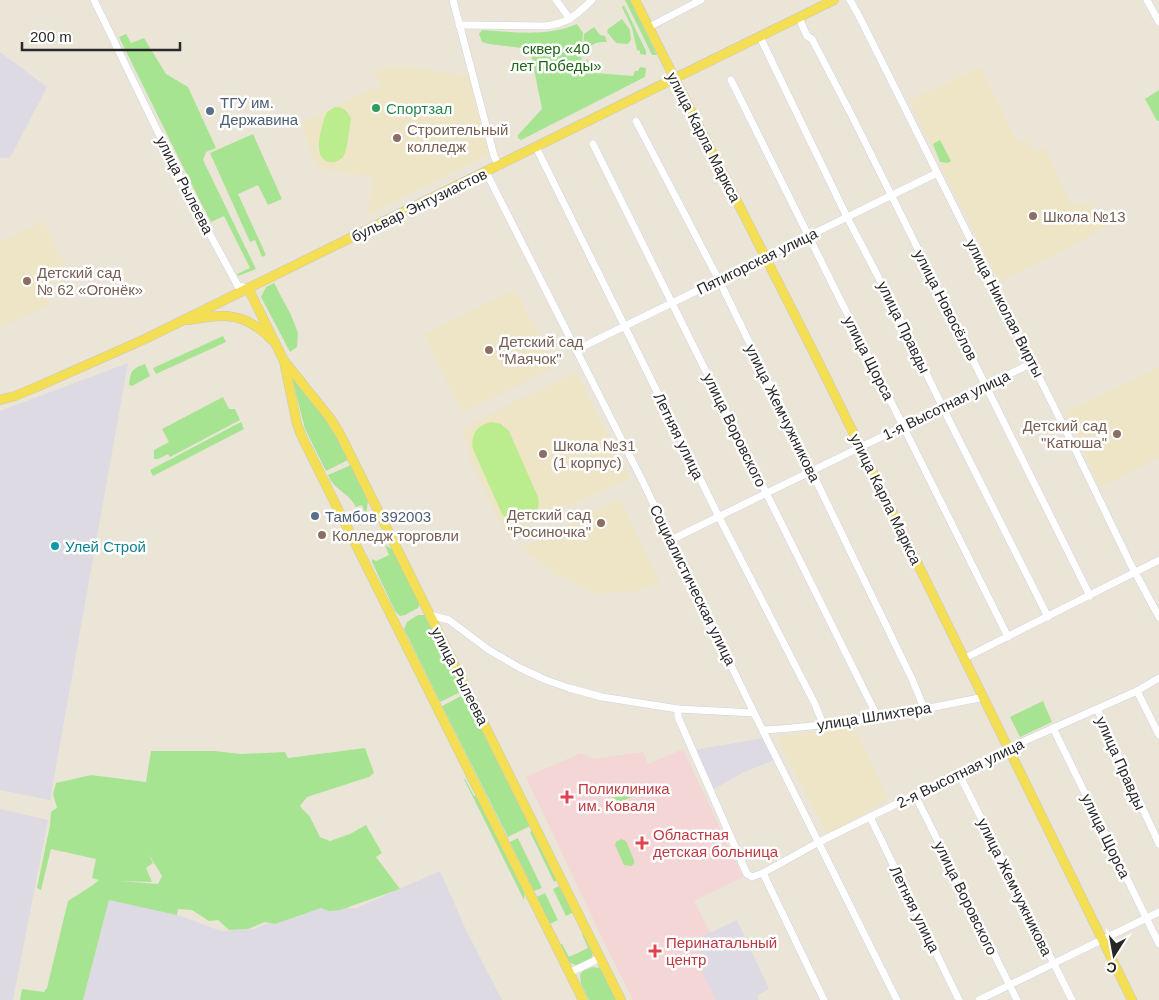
<svg xmlns="http://www.w3.org/2000/svg" width="1159" height="1000" font-family="Arial,sans-serif">
<rect width="100%" height="100%" fill="#ebe5d8"/>
<!-- industrial -->
<g fill="#dddae3">
<path d="M0 52 47 87 10 158H0Z"/>
<path d="M128 363 50 800 0 790V411Z"/>
<path d="M764 738 775 760 744 772 714 789 711 787 694 750Z"/>
<path d="M0 809 48 820 13 1000H0Z"/>
<path d="M440 871 466 930 502 1000H83L109 900 173 913 221 931 254 929 321 902 354 909Z"/>
<path d="M737 920 769 989 758 995V1000H716L699 967 707 963 695 940Z"/>
</g>
<!-- education -->
<g fill="#eee5c7">
<path d="M408 66 469 76 491 154 367 216 373 177 316 168 302 122 370 89H380L379 78H375L374 72H380V67Z"/>
<path d="M981 66 1018 143 1027 139 1033 152 1044 147 1071 205 1092 203 1105 227 1059 253 999 282 909 101Z"/>
<path d="M43 221 69 274 42 287 50 304 0 328V242Z"/>
<path d="M515 289 557 366 462 413 423 334Z"/>
<path d="M1159 367V457L1100 487 1065 412Z"/>
<path d="M576 372 630 478 507 536 469 459 470 449 462 431 468 425Z"/>
<path d="M619 498 660 583 638 591 595 594 554 573 522 548Z"/>
<path d="M854 726 888 799 830 834 827 833 778 741 780 737Z"/>
</g>
<!-- medical -->
<path fill="#f3d6d5" d="M683 749 743 877 694 901 710 933 696 940 707 963 700 967 716 1000H633L594 921 526 777 581 753 593 759 643 752 648 764Z"/>
<!-- green -->
<g fill="#a7e492" fill-rule="evenodd">
<path d="M625 0H630L657 55H652Z"/>
<path d="M624 5 646 51V55L640 54V51L637 50 632 28 622 7Z"/>
<path d="M622 19 630 30 631 40 628 44 616 43 607 32 608 29Z"/>
<path d="M577 24 583 33 581 60H588L591 70 596 73 633 76 635 71H638L640 67 646 68 645 77 521 140 518 138V135L542 109 530 49 489 44 482 42 479 34 482 30C513 32 547 37 577 24Z"/>
<path d="M594 27 600 35 605 36 607 42C598 42 592 42 588 52L583 51 584 34Z"/>
<path d="M126 34 131 43 144 38 166 74 188 87 216 148 206 152 203 160 256 269 238 276 237 274 250 268 224 216 211 222 199 199 119 37Z"/>
<path d="M1159 90V121H1157L1145 99Z"/>
<path d="M253 134 282 199 268 205 258 185 238 194 266 255 262 257 255 240 250 242 210 153Z"/>
<path d="M940 140 951 161 948 163 940 162 933 144Z"/>
<path d="M274 283 291 315 298 333 297 347 290 352 261 297 266 287Z"/>
<path d="M223 336 226 342 156 374 153 368Z"/>
<path d="M145 364 150 376 132 386 129 385C131 371 131 369 145 364Z"/>
<path d="M290 370 330 421 350 459 326 471 305 429Z"/>
<path d="M223 397 229 409H235L240 420 170 457 168 454 158 459H154V450L169 442 162 429Z"/>
<path d="M241 422 244 429 153 476 150 470Z"/>
<path d="M353 464 368 500 366 516 362 505 356 507C347 490 335 492 328 475Z"/>
<path d="M385 545 394 550 421 601 418 608 405 615 400 616 395 611 372 562V559L376 561 389 555Z"/>
<path d="M418 615H426L465 690 440 702 404 629 407 622Z"/>
<path d="M467 693 532 825 508 837 442 706Z"/>
<path d="M1043 701 1052 722 1020 737 1010 717Z"/>
<path d="M365 748 374 773 369 777 307 797 300 806 310 817 320 837 330 841 350 834 366 825 382 853 376 857 400 889 340 910 329 911 321 908 275 924 265 922 248 929 229 930 218 920 209 921 192 910 178 909 177 915 109 900 83 1000H20L22 989 44 992 47 988 68 901 93 885 99 880 92 878 96 859 51 849 41 890 37 888 50 825 51 812 57 808 53 794 56 783 91 775 146 782 151 751H214L241 754 285 752 288 758ZM148 853 162 876 158 884 119 881 152 882 146 868 153 863Z"/>
<path d="M464 779H465L474 796H478L525 890 524 900Z"/>
<path d="M636 787 639 789 640 793 609 807V802L610 799Z"/>
<path d="M534 830 558 879 554 882 530 832Z"/>
<path d="M518 838 542 888 534 891 510 842Z"/>
<path d="M621 839 626 841 634 860V864L631 866 624 865 615 845 616 842Z"/>
<path d="M561 885 574 912 566 916 553 889Z"/>
<path d="M545 893 558 920 550 924 537 897Z"/>
<path d="M584 933C592 950 601 962 575 965L569 962 560 944H562L569 957 588 948 582 934Z"/>
<path d="M592 967 600 968 619 1000H589L581 984 580 975 583 971Z"/>
</g>
<!-- pitch -->
<g fill="#bbec8d">
<path d="M335 107C343 107 348 111 351 119 349 129 348 150 343 157 339 161 334 163 329 162 311 157 322 128 325 116L327 112Z"/>
<path d="M491 422 501 424 509 431 538 497C543 520 517 532 502 514L473 449C470 435 477 425 491 422Z"/>
</g>
<g fill="none" stroke-linecap="round" stroke-linejoin="round">
<defs>
<g id="minor">
<path d="M94 0 188 194 238 286 248 288"/>
<path d="M453 0 494 156 499 166"/>
<path d="M556 0 570 19"/>
<path d="M850 0 859 16 1074 447 1130 563 1159 617"/>
<path d="M1147 0 1159 22"/>
<path d="M799 18 807 36 812 39 853 118 1090 596"/>
<path d="M459 25 545 26C569 23 575 16 592 0"/>
<path d="M649 27 701 0"/>
<path d="M760 37 847 217 895 309 946 414 1048 617"/>
<path d="M731 80 1008 637"/>
<path d="M636 121 722 286 912 679 924 708"/>
<path d="M593 144 877 716"/>
<path d="M536 147 719 517 815 704 823 724"/>
<path d="M486 172 641 478 754 713 897 1000"/>
<path d="M576 350 937 173"/>
<path d="M671 540 1032 363"/>
<path d="M430 615 449 620 489 650 520 668 546 680 569 688 602 697 678 709 754 713"/>
<path d="M965 658 1159 560"/>
<path d="M1137 691 1159 735"/>
<path d="M678 709V717L747 874 752 877 763 873 819 842 1020 743 1137 691 1159 678"/>
<path d="M1097 709 1159 844"/>
<path d="M1053 728 1159 944"/>
<path d="M763 730C837 726 912 712 984 697"/>
<path d="M959 774 1072 1000"/>
<path d="M915 795 1017 1000"/>
<path d="M870 817 959 1000"/>
<path d="M763 873 824 1000"/>
<path d="M569 973 600 958"/>
<path d="M979 1000 1159 912"/>
</g>
<g id="major">
<path d="M635 0 817 359 1132 1000"/>
<path d="M248 288 284 361 297 424 302 437 583 1000"/>
<path d="M188 320C224 314 244 311 272 340"/>
<path d="M286 363 330 418 340 434 621 1000"/>
<path d="M0 400 15 396 39 386 145 339 834 0"/>
</g>
</defs>
<!-- minor casing -->
<use href="#minor" stroke="#ced0e2" stroke-width="8"/>
<!-- major casing -->
<use href="#major" stroke="#c7c7c7" stroke-width="10"/>
<!-- minor -->
<use href="#minor" stroke="#fff" stroke-width="7"/>
<!-- major -->
<use href="#major" stroke="#f4de54" stroke-width="9"/>
</g>
<!-- markers -->
<circle fill="#2e9e5b" stroke="#fff" stroke-width="2" cx="376" cy="108" r="5"/>
<g fill="#5c6f8a" stroke="#fff" stroke-width="2">
<circle cx="210" cy="111" r="5"/>
<circle cx="315" cy="516" r="5"/>
</g>
<g fill="#8d6e63" stroke="#fff" stroke-width="2">
<circle cx="397" cy="138" r="5"/>
<circle cx="1033" cy="216" r="5"/>
<circle cx="27" cy="281" r="5"/>
<circle cx="489" cy="350" r="5"/>
<circle cx="1117" cy="434" r="5"/>
<circle cx="543" cy="454" r="5"/>
<circle cx="601" cy="523" r="5"/>
<circle cx="322" cy="535" r="5"/>
</g>
<circle fill="#0f9aa8" stroke="#fff" stroke-width="2" cx="55" cy="546" r="5"/>
<g fill="#e0444e" stroke="#fff" stroke-width="2">
<path d="M564.5 789.5h5v5h5v5h-5v5h-5v-5h-5v-5h5z"/>
<path d="M639.5 835.5h5v5h5v5h-5v5h-5v-5h-5v-5h5z"/>
<path d="M652.5 943.5h5v5h5v5h-5v5h-5v-5h-5v-5h5z"/>
</g>
<g text-anchor="middle" dominant-baseline="central" stroke-width="5" stroke-linejoin="round" paint-order="stroke">
<!-- park labels -->
<g font-size="15" fill="#206617" stroke="#fff">
<text x="556" y="48">cквер «40<tspan x="556" dy="17">лет Победы»</tspan></text>
</g>
<!-- service labels -->
<g font-size="15" fill="#4e5e75" stroke="#fff" text-anchor="start">
<text x="220" y="102">ТГУ им.<tspan x="220" dy="17">Державина</tspan></text>
<text x="325" y="516">Тамбов 392003</text>
</g>
<!-- leisure labels -->
<g font-size="15" fill="#27864d" stroke="#fff" text-anchor="start">
<text x="386" y="108">Спортзал</text>
</g>
<!-- education labels -->
<g font-size="15" fill="#785e54" stroke="#fff" text-anchor="start">
<text x="407" y="129">Строительный<tspan x="407" dy="17">колледж</tspan></text>
<text x="1043" y="216">Школа №13</text>
<text x="37" y="272">Детский сад<tspan x="37" dy="17">№ 62 «Огонёк»</tspan></text>
<text x="499" y="341">Детский сад<tspan x="499" dy="17">"Маячок"</tspan></text>
<text x="1107" y="425" text-anchor="end">Детский сад<tspan x="1107" dy="17">"Катюша"</tspan></text>
<text x="553" y="445">Школа №31<tspan x="553" dy="17">(1 корпус)</tspan></text>
<text x="591" y="514" text-anchor="end">Детский сад<tspan x="591" dy="17">"Росиночка"</tspan></text>
<text x="332" y="535">Колледж торговли</text>
</g>
<!-- street labels -->
<g font-size="15" fill="#282828" stroke="#fff">
<text transform="translate(704 137) rotate(63)">улица Карла Маркса</text>
<text transform="translate(185 185) rotate(63)">улица Рылеева</text>
<text transform="translate(419 205) rotate(-26)">бульвар Энтузиастов</text>
<text transform="translate(757 261) rotate(-26)">Пятигорская улица</text>
<text transform="translate(946 305) rotate(63)">улица Новосёлов</text>
<text transform="translate(1005 308) rotate(63)">улица Николая Вирты</text>
<text transform="translate(904 327) rotate(64)">улица Правды</text>
<text transform="translate(869 358) rotate(63)">улица Щорса</text>
<text transform="translate(946 405) rotate(-26)">1-я Высотная улица</text>
<text transform="translate(783 413) rotate(64)">улица Жемчужникова</text>
<text transform="translate(735 430) rotate(64)">улица Воровского</text>
<text transform="translate(679 436) rotate(64)">Летняя улица</text>
<text transform="translate(886 499) rotate(64)">улица Карла Маркса</text>
<text transform="translate(693 585) rotate(64)">Социалистическая улица</text>
<text transform="translate(460 676) rotate(63)">улица Рылеева</text>
<text transform="translate(874 716) rotate(-9)">улица Шлихтера</text>
<text transform="translate(1121 763) rotate(66)">улица Правды</text>
<text transform="translate(960 773) rotate(-26)">2-я Высотная улица</text>
<text transform="translate(1106 836) rotate(64)">улица Щорса</text>
<text transform="translate(1015 887) rotate(64)">улица Жемчужникова</text>
<text transform="translate(966 898) rotate(64)">улица Воровского</text>
<text transform="translate(915 909) rotate(64)">Летняя улица</text>
</g>
<!-- culture labels -->
<g font-size="15" fill="#0d838f" stroke="#fff" text-anchor="start">
<text x="65" y="546">Улей Строй</text>
</g>
<!-- health labels -->
<g font-size="15" fill="#be3a42" stroke="#fff" text-anchor="start">
<text x="578" y="788">Поликлиника<tspan x="578" dy="17">им. Коваля</tspan></text>
<text x="653" y="834">Областная<tspan x="653" dy="17">детская больница</tspan></text>
<text x="666" y="942">Перинатальный<tspan x="666" dy="17">центр</tspan></text>
</g>
</g>
<!-- north arrow -->
<g transform="translate(1114 955) rotate(191)" stroke="#ffffff" stroke-width="4" paint-order="stroke">
<path d="M0-4L9 19L0 12L-9 19Z" fill="#282828"/>
<text y="-8" font-size="14" font-weight="bold" text-anchor="middle" fill="#282828">С</text>
</g>
<!-- scale -->
<path d="M22 42v8h158v-8" fill="none" stroke="#282828" stroke-width="2.5"/>
<text x="30" y="42" font-size="15" fill="#282828" stroke="#ffffff" stroke-width="4" paint-order="stroke">200 m</text>
</svg>
